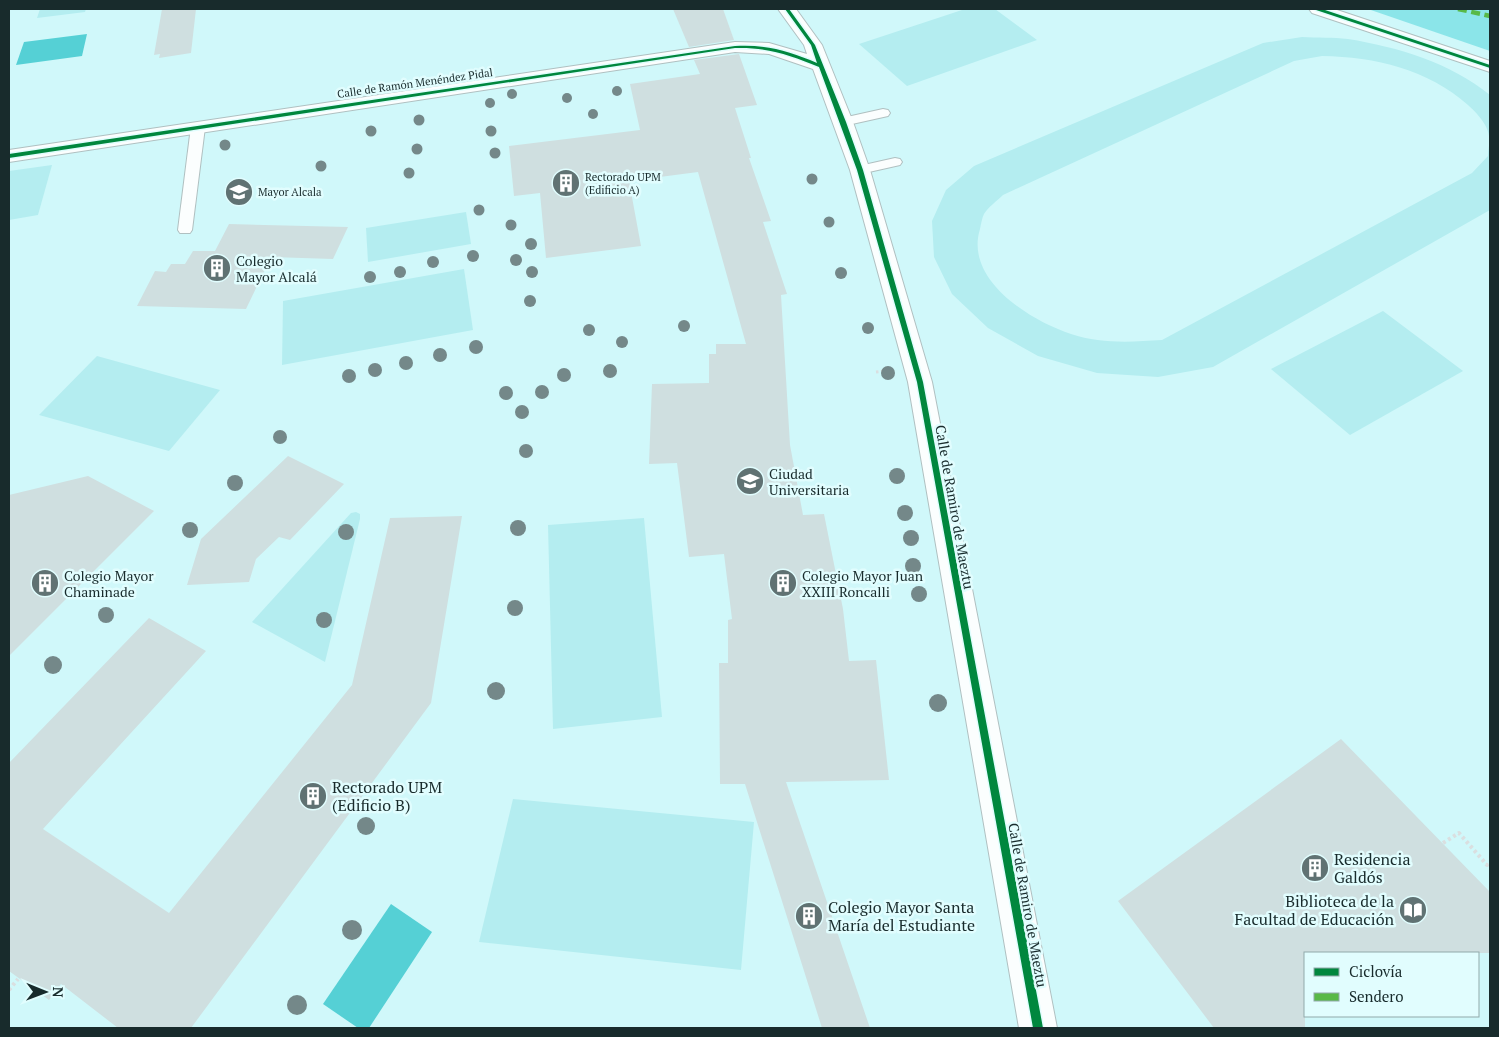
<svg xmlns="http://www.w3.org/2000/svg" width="1499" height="1037" font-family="'PT Serif',serif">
<rect width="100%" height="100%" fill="#e7f7f8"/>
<!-- built -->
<path fill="#d0f8fa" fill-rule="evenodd" d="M9 9H1490V1028H9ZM1305 953H1478V1016H1305Z"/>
<!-- green -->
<g fill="#b4edf0" fill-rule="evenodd">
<path d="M40 9H86L85 12 37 18Z"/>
<path d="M965 9H995L1037 40 907 86 859 44Z"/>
<path d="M1302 37C1317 38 1333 37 1348 39 1398 47 1451 63 1490 95V210L1213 367 1158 377 1097 373 1038 356 988 328 952 294 934 257 932 221 946 190 974 166 1263 43ZM1322 56C1376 57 1427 69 1468 105 1476 112 1488 125 1489 136 1490 143 1488 150 1488 156L1472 173 1162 340C1131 342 1101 344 1071 334 1031 321 964 280 980 229 981 224 982 218 984 214 988 207 997 201 1003 195L1294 61Z"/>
<path d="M52 165 38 215 9 220V171Z"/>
<path d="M466 212 471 244 368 262 366 228Z"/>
<path d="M464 269 473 330 282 365 283 301Z"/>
<path d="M1383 311 1463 371 1350 435 1271 369Z"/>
<path d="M97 356 220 390 169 451 39 415Z"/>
<path d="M356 512 360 514V519L325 662 252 622 351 513Z"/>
<path d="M644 518 662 717 553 729 548 525Z"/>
<path d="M513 799 754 822 741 970 479 942Z"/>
</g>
<!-- forest -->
<path fill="#8be5e9" d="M1368 9H1490V51Z"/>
<!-- water -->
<g fill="#55d0d5">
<path d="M87 34 82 56 16 65 24 42Z"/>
<path d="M391 904 432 932 369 1028H358L323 1004Z"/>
</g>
<!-- building -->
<g fill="#cfdfe0">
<path d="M162 9H196L191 53 159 58 160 54 154 55Z"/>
<path d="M673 9H723L734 40 689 47Z"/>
<path d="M739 54 757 105 735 108 751 158H749L771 221 763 222 787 294 781 295 790 445 803 515 824 514 843 609 849 661 876 660 889 780 786 782 870 1028H822L745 784H720L719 663H728V620L732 619 724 554 689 557 677 463 649 464 652 384 709 383V354H716V344H746L698 172 629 181 641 246 546 258 540 193 514 196 509 146 640 130 630 84 700 74 694 60Z"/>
<path d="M229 224 348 227 333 259 271 257 246 309 137 306 155 271 166 272 171 264H185L193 251H215Z"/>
<path d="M288 456 344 484 290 540 279 537 256 559 249 582 187 585 201 539Z"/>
<path d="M88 476 154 511 9 656V495Z"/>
<path d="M462 516 431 703 191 1028H118L61 984 49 1000 9 971V763L149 618 206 651 43 829 169 913 352 685 390 518Z"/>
<path d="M1341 739 1490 892V953H1305V1028H1214L1118 901Z"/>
</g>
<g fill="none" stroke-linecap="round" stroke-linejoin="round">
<defs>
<g id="service">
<path d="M883 109 888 110 890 113 888 116 843 126 836 122 838 119Z"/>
<path d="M198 123 205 127 192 230 190 233H180L178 230 191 127Z"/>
<path d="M895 158 900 159 902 162 900 165 860 174 855 173 853 170 855 167Z"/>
</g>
<g id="minor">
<path d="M778 9H796L822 45 853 122 870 170 932 382 1057 1028H1019L908 382 850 170 813 69 769 54 735 52 9 162V150L735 42 769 43 807 54 804 45Z"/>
<path d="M1309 9H1334L1490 61V72L1312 13Z"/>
</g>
</defs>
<!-- service casing -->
<use href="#service" stroke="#b0c0c1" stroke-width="2"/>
<!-- minor casing -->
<use href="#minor" stroke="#b0c0c1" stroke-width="2"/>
<!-- path-far1 -->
<path stroke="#dadfe0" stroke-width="3" stroke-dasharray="2.5 2.5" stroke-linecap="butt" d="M876 372 884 371"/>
<!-- path -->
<g stroke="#dadfe0" stroke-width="4" stroke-dasharray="3 3" stroke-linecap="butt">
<path d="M1443 843 1459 833 1487 865 1490 862"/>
<path d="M9 990 18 979"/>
</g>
<!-- service -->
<use href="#service" fill="#fbfefe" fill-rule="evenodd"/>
<!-- minor -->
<use href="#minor" fill="#fbfefe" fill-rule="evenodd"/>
<!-- quiet -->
<path stroke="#58b947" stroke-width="4.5" stroke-dasharray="9 4.5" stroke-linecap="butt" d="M1458 9 1490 16"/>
<defs>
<g id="cycleway">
<path d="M785 9H789L815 45 846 122 863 170 923 382 1043 1028H1033L917 382 857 170 819 67C790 55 767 47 735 48L9 158V154L735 46C765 44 790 51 817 63L811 45Z"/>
<path d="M1316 9H1322L1490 65V68L1316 10Z"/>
</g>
</defs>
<!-- cycleway casing -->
<use href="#cycleway" stroke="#e1fdfe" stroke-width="3"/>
<!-- cycleway -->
<use href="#cycleway" fill="#00873e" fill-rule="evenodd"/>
</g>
<!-- trees -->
<g fill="#748889">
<circle cx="617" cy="91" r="5"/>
<circle cx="512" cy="94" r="5"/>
<circle cx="567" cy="98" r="5"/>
<circle cx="490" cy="103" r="5"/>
<circle cx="593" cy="114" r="5"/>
<circle cx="419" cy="120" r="5.5"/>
<circle cx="371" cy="131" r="5.5"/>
<circle cx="491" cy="131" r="5.5"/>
<circle cx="225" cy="145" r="5.5"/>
<circle cx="417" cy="149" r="5.5"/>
<circle cx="495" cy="153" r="5.5"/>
<circle cx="321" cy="166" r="5.5"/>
<circle cx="409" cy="173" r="5.5"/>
<circle cx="812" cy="179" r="5.5"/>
<circle cx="479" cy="210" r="5.5"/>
<circle cx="829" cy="222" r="5.5"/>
<circle cx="511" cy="225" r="5.5"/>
<circle cx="531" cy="244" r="6"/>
<circle cx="473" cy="256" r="6"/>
<circle cx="516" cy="260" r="6"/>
<circle cx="433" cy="262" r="6"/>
<circle cx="400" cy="272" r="6"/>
<circle cx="532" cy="272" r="6"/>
<circle cx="841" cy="273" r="6"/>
<circle cx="370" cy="277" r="6"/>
<circle cx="530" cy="301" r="6"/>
<circle cx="684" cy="326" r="6"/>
<circle cx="868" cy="328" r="6"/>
<circle cx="589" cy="330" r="6"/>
<circle cx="622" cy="342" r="6"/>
<circle cx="476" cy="347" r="7"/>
<circle cx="440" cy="355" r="7"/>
<circle cx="406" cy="363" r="7"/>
<circle cx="375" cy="370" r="7"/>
<circle cx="610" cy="371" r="7"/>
<circle cx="888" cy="373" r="7"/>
<circle cx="564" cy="375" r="7"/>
<circle cx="349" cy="376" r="7"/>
<circle cx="542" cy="392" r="7"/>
<circle cx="506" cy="393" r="7"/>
<circle cx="522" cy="412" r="7"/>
<circle cx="280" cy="437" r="7"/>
<circle cx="526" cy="451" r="7"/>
<circle cx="897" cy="476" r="8"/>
<circle cx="235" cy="483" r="8"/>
<circle cx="905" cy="513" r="8"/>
<circle cx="518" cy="528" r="8"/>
<circle cx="190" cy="530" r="8"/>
<circle cx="346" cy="532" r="8"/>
<circle cx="911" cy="538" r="8"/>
<circle cx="913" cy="566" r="8"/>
<circle cx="919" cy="594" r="8"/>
<circle cx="515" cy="608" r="8"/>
<circle cx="106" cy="615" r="8"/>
<circle cx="324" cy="620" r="8"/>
<circle cx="53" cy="665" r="9"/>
<circle cx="496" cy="691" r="9"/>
<circle cx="938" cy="703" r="9"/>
<circle cx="366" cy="826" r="9"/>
<circle cx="352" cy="930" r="10"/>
<circle cx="297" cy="1005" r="10"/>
</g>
<!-- icons -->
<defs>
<symbol id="building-disc" viewBox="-11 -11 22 22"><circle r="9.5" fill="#607273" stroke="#e1fdfe"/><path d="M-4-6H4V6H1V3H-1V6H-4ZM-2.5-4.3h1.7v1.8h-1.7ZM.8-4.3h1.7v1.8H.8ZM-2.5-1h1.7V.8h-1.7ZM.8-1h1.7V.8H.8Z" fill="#fff"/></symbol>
<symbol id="university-disc" viewBox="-11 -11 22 22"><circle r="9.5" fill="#607273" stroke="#e1fdfe"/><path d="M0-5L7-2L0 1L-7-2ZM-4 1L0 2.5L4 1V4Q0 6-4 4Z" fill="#fff"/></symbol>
<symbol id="library-disc" viewBox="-11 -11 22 22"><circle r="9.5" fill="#607273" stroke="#e1fdfe"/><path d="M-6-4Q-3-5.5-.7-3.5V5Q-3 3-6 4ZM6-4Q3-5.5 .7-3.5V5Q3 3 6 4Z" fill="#fff"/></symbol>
</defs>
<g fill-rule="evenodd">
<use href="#building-disc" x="550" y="167" width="32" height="32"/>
<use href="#university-disc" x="223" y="176" width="32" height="32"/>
<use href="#building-disc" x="201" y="252" width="32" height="32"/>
<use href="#university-disc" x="734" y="465" width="32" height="32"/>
<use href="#building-disc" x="29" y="567" width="32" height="32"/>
<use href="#building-disc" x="767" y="567" width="32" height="32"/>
<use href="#building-disc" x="297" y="780" width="32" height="32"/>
<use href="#building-disc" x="1299" y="852" width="32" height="32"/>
<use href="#library-disc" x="1397" y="894" width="32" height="32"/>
<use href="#building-disc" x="793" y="900" width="32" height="32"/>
</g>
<g text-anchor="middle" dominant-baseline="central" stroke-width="5" stroke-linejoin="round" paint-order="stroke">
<!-- far-street labels -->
<g font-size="11" fill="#182b2c" stroke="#e1fdfe">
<text transform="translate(415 83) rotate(-8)">Calle de Ramón Menéndez Pidal</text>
</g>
<!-- far-poi labels -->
<g font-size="11" fill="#182b2c" stroke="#e1fdfe" text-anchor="start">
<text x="585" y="177">Rectorado UPM<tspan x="585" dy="13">(Edificio A)</tspan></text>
<text x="258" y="192">Mayor Alcala</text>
</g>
<!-- poi labels -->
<g font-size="14" fill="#182b2c" stroke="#e1fdfe" text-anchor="start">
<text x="236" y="260">Colegio<tspan x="236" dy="16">Mayor Alcalá</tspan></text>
<text x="769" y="473">Ciudad<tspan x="769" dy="16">Universitaria</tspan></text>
<text x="64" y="575">Colegio Mayor<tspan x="64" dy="16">Chaminade</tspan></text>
<text x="802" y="575">Colegio Mayor Juan<tspan x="802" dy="16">XXIII Roncalli</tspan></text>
</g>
<!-- street labels -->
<g font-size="14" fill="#182b2c" stroke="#e1fdfe">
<text transform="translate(955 507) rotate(80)">Calle de Ramiro de Maeztu</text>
<text transform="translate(1028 905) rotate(80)">Calle de Ramiro de Maeztu</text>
</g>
<!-- near-poi labels -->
<g font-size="16" fill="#182b2c" stroke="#e1fdfe" text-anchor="start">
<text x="332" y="787">Rectorado UPM<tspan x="332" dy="18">(Edificio B)</tspan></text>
<text x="1334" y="859">Residencia<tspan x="1334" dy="18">Galdós</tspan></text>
<text x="1394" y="901" text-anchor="end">Biblioteca de la<tspan x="1394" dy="18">Facultad de Educación</tspan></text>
<text x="828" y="907">Colegio Mayor Santa<tspan x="828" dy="18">María del Estudiante</tspan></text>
</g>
</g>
<!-- border -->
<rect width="1499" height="1037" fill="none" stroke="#182b2c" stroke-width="20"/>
<!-- legend -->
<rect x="1304" y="952" width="175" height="65" fill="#e1fdfe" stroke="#91a9aa"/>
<rect x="1314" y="968" width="25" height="8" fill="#00873e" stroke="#91a9aa"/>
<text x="1349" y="977" font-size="15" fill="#182b2c">Ciclovía</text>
<rect x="1314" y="993" width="25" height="8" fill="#58b947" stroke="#91a9aa"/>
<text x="1349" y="1002" font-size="15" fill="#182b2c">Sendero</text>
<!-- north arrow -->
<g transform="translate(45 992) rotate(91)" stroke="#e1fdfe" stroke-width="4" paint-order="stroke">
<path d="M0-4L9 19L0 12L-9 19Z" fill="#182b2c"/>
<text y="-8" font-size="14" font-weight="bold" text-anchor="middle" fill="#182b2c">N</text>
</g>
</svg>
